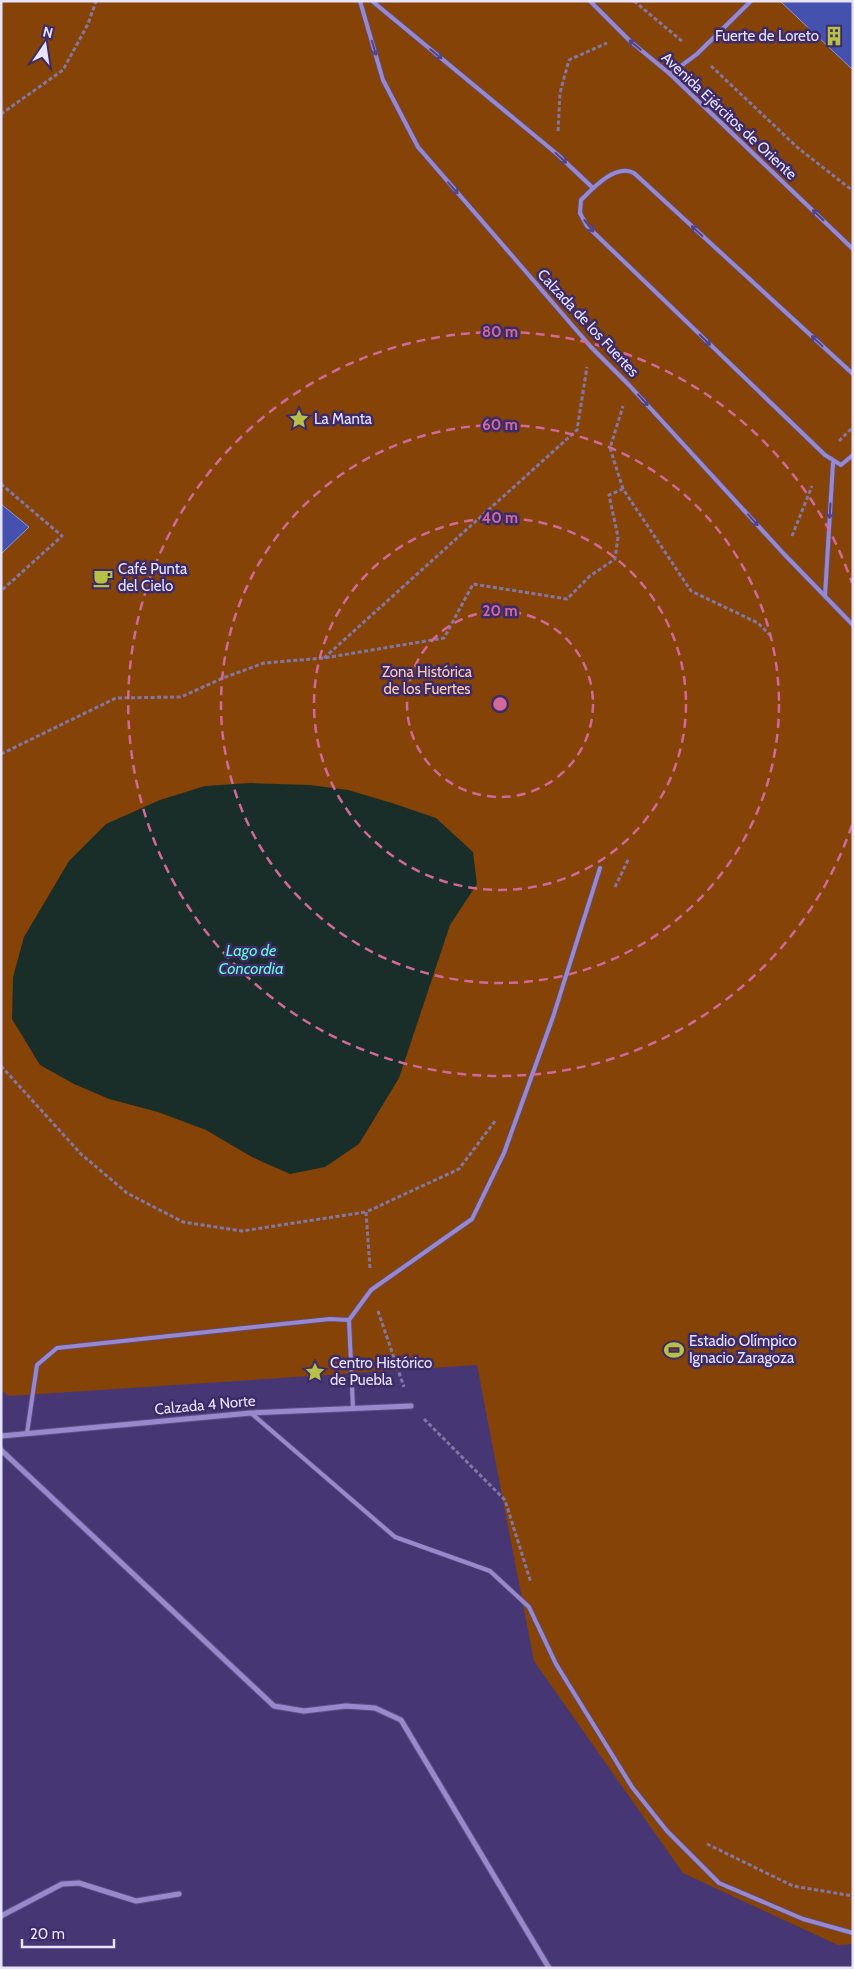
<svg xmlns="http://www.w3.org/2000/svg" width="854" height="1969" font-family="Cabin,sans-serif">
<rect width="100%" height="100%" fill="#473674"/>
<!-- green -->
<path fill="#864307" d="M1 1H853V1944L838 1945 683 1873 534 1661 477 1365 9 1396 1 1390V554L29 527 1 504Z"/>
<!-- water -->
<path fill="#192e28" d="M250 783 310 785 348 790 392 803 436 818 473 852 477 884 450 925 399 1078 359 1144 325 1167 290 1174 252 1157 206 1130 158 1112 109 1099 74 1084 40 1065 12 1019 13 977 24 937 69 861 106 824 160 800 205 786Z"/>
<!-- building -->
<g fill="#4551ae" stroke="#8998dd">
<path d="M780 1H853V70Z"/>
<path d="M1 504 29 527 1 554Z"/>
</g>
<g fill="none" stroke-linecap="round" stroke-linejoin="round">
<defs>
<g id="lane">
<path d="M360 1 383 80 418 147 591 347 629 385 784 554 853 625"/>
<path d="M372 1 557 154 593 188"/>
<path d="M590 1 630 41 670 74 853 249"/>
<path d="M670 74 697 54 751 1"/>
<path d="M853 374 634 173C616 163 593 188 581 200L580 213 587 226 825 455 841 465 853 455"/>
<path d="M825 596 833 463"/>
<path d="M349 1320 353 1408"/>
<path d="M251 1413 395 1537 490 1571 529 1607 556 1664 632 1787 667 1831 719 1883 803 1919 853 1933"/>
<path d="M27 1433 37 1365 57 1348 330 1319 349 1320 371 1290 472 1219 504 1153 553 1017 600 868"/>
</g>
<g id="street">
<path d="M1 1436 251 1413 411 1406"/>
<path d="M1 1450 274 1706 304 1711 346 1706 375 1708 401 1720 549 1968"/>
<path d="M1 1916 62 1884 79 1883 136 1901 179 1894"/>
</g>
</defs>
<!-- lane casing -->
<use href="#lane" stroke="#5e4f80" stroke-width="5.5"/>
<!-- street casing -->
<use href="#street" stroke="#5e4f80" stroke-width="7"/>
<!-- path -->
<g stroke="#8377a6" stroke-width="3" stroke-dasharray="4 2.5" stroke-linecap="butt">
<path d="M634 1 683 42"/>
<path d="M711 66 798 148 853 191"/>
<path d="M1 114 63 70 88 24 96 1"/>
<path d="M558 131 560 93 569 60 607 43"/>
<path d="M839 441 853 427"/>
<path d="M1 484 62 536 1 591"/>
<path d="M623 489 610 448 623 406"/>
<path d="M792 536 812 486"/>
<path d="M324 658 577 430 587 367"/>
<path d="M1 754 116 698 181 697 223 678 264 663 324 658 444 638 473 584 567 599 590 576 615 559 618 537 609 495 623 489 691 591 758 623 771 636"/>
<path d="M615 887 629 858"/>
<path d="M1 1066 81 1154 127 1193 183 1222 242 1231 366 1212"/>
<path d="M370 1268 366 1212 459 1169 495 1121"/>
<path d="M378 1311 404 1387"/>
<path d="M424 1419 505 1500 531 1583"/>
<path d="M707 1844 793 1886 853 1896"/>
</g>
<!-- lane -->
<use href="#lane" stroke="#9889ce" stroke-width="4"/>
<!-- street -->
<use href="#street" stroke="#9889ce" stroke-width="5"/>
</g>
<!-- one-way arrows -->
<defs><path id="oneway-shaft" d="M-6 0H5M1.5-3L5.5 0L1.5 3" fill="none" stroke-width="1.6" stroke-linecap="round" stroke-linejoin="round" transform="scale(1.25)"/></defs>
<g stroke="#544282">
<use href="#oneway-shaft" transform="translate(635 45) rotate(-140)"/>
<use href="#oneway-shaft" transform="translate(374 48) rotate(74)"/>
<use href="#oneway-shaft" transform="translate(436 54) rotate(39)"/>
<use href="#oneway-shaft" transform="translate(561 158) rotate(43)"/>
<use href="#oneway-shaft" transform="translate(453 188) rotate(49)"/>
<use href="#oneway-shaft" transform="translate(818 215) rotate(-136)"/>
<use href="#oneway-shaft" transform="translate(589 226) rotate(52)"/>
<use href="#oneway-shaft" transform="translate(697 231) rotate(-137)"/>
<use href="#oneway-shaft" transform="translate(705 340) rotate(44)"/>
<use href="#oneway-shaft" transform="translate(817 341) rotate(-137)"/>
<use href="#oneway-shaft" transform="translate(643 400) rotate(48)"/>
<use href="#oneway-shaft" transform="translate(830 511) rotate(94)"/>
<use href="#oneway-shaft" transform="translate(753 520) rotate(48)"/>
</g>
<!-- distance rings -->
<g fill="none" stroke="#d1699a" stroke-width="2.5" stroke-dasharray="9 6">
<circle cx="500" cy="704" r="93"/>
<circle cx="500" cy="704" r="186"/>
<circle cx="500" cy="704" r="279"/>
<path d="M852 825A372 372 0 1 1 852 583"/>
</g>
<!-- icons -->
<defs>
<symbol id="building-bare" viewBox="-9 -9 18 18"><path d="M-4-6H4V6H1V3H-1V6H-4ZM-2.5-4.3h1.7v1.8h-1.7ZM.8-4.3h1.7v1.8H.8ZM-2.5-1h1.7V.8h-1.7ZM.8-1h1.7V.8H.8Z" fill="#b7c148" stroke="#3d2b68" stroke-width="2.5" paint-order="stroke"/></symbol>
<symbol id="sight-bare" viewBox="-9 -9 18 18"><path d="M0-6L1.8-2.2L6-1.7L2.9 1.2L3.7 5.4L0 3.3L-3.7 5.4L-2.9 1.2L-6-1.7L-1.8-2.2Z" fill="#b7c148" stroke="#3d2b68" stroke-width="2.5" paint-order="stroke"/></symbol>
<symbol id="cafe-bare" viewBox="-9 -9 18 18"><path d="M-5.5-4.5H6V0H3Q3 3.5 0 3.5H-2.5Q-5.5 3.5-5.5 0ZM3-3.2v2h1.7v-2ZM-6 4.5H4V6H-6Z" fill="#b7c148" stroke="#3d2b68" stroke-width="2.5" paint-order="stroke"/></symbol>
<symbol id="stadium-bare" viewBox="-9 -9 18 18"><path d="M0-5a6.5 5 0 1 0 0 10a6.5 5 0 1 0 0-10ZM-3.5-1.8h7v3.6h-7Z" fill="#b7c148" stroke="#3d2b68" stroke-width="2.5" paint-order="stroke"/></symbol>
</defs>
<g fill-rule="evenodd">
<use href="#building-bare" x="820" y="22" width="28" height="28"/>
<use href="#sight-bare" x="285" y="405" width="28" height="28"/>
<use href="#cafe-bare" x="89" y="564" width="28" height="28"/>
<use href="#stadium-bare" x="660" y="1336" width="28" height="28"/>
<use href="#sight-bare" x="301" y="1358" width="28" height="28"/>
</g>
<g text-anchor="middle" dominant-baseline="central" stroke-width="5" stroke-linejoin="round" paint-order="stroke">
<!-- poi labels -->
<g font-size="15" fill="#e7e3f9" stroke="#3d2b68" text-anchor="start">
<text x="819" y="36" text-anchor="end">Fuerte de Loreto</text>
<text x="314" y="419">La Manta</text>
<text x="118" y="569">Café Punta<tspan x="118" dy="17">del Cielo</tspan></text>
<text x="689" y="1341">Estadio Olímpico<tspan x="689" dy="17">Ignacio Zaragoza</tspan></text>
<text x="330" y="1363">Centro Histórico<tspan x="330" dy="17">de Puebla</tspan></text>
</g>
<!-- street labels -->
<g font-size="15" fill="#e7e3f9" stroke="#3d2b68">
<text transform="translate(729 116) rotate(43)">Avenida Ejércitos de Oriente</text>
<text transform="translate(588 323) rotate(47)">Calzada de los Fuertes</text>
<text transform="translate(205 1405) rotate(-5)">Calzada 4 Norte</text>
</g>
<!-- park labels -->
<g font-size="15" fill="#feccac" stroke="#3d2b68">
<text x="427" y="672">Zona Histórica<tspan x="427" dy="17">de los Fuertes</tspan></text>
</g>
<!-- water labels -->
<g font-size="16" font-style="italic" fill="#62fdd7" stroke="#3d2b68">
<text x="251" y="950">Lago de<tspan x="251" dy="18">Concordia</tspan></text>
</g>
</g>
<circle cx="500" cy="704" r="8" fill="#d1699a" stroke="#3d2b68" stroke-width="2.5"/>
<g font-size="15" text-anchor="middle" font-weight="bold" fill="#d1699a" stroke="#3d2b68" stroke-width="5" stroke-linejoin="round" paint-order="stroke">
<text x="500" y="337">80 m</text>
<text x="500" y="430">60 m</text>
<text x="500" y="523">40 m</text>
<text x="500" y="616">20 m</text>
</g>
<!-- border -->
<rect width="854" height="1969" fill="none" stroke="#e7e3f9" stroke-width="5"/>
<!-- north arrow -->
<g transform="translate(45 45) rotate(13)" stroke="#3d2b68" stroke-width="4" paint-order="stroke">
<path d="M0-4L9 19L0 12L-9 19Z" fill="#e7e3f9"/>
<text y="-8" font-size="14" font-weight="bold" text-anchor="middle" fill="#e7e3f9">N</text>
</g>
<!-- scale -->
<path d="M22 1939v8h92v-8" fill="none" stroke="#e7e3f9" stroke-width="2.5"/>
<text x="30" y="1939" font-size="15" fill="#e7e3f9" stroke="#3d2b68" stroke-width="4" paint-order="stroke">20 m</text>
</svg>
